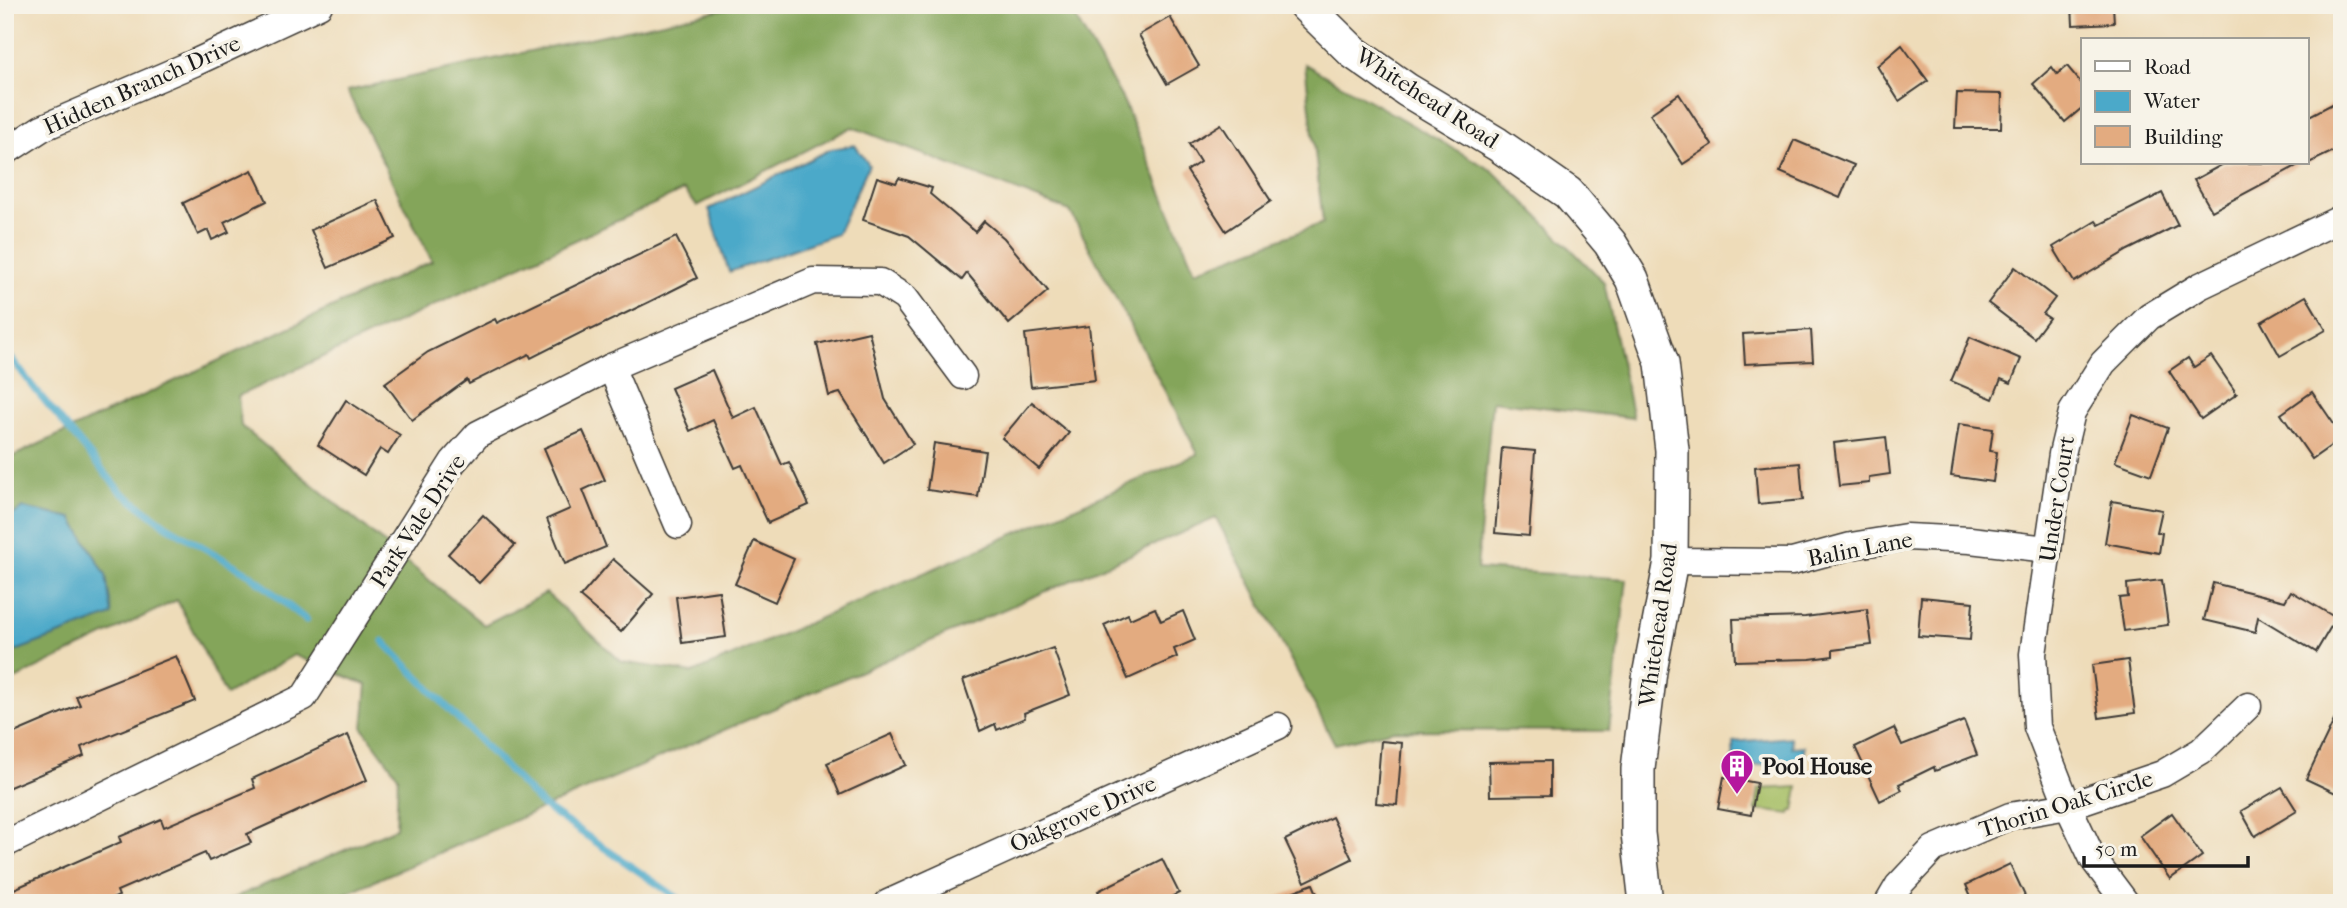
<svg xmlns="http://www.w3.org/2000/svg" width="2347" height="908" font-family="'IM FELL French Canon',serif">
<rect width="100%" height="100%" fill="#f7f3e8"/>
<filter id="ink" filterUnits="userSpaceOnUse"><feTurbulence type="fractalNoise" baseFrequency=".0143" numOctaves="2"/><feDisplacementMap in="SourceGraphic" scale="14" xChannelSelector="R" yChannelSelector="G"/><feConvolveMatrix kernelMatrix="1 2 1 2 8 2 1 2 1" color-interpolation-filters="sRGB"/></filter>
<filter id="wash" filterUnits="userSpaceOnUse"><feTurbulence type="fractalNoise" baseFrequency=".00686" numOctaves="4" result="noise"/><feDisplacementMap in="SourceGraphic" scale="28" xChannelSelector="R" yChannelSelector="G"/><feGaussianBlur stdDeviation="1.57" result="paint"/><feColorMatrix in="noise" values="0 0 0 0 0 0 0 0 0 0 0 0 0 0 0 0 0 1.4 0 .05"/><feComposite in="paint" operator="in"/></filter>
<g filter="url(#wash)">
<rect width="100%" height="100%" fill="#eedcb9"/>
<!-- green -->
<path fill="#a5be64" stroke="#606d40" stroke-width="2" d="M1798 787 1794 811H1791L1790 814 1756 810 1759 789Z"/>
<!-- forest -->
<path fill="#84a55a" stroke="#50603b" stroke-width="2" fill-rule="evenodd" d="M741 5H1068L1123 100 1195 271 1323 223 1305 64 1493 171 1604 282 1633 418 1492 401 1477 569 1627 579 1609 731 1394 730 1335 744 1216 518 323 903H222L396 828 398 776 363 728 367 685 294 655 226 695 177 600 5 684V460L432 261 347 91ZM852 127 1070 211 1198 454 693 673 622 662 546 593 484 625 241 426 238 396 684 190 697 206Z"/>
<!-- water -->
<g fill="#4ba9c9" stroke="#346272" stroke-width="2">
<path d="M855 145 869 165 837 234 729 272 709 209 831 149Z"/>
<path d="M23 508 72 518 106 575 112 615 5 655V520Z"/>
<path d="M1791 737 1792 747 1804 746 1805 762 1734 767 1733 742Z"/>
</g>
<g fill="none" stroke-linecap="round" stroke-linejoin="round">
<!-- stream -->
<g stroke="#4ba9c9" stroke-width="7">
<path d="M5 350 34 388 120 491 167 526 251 575 306 620"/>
<path d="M383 641 543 806 685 903"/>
</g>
</g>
<g id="blocks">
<!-- building -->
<g fill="#e3ab80">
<path d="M2072 5H2113L2114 23 2073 25Z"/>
<path d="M1170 17 1199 66 1167 84 1139 35Z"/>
<path d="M1902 45 1928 81 1899 101 1877 66Z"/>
<path d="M2067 66 2083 85V107L2065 122 2033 84 2052 67 2057 74Z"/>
<path d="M1957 93 2002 94 2001 128H1955Z"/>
<path d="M1679 94 1712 145 1683 164 1650 114Z"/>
<path d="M2342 99V147L2307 164V117Z"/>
<path d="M1221 124 1271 201 1226 231 1187 171 1200 162 1189 144Z"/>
<path d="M1794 140 1854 165 1840 198 1780 172Z"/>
<path d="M2225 163H2302L2212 211 2194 180Z"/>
<path d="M252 170 267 201 224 222 229 232 212 240 208 230 198 235 183 203Z"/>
<path d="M877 177 896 183 899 178 932 188 930 194 975 232 984 221 1004 238 1048 291 1009 324 967 273 962 280 909 236 863 220Z"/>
<path d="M2162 193 2178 225 2128 250 2074 282 2053 247 2096 221 2099 225Z"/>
<path d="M377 200 395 238 328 268 311 230Z"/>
<path d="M676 237 697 278 649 302 591 330 590 328 531 358 529 354 469 384 467 380 412 420 385 383 428 352 495 319 497 323Z"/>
<path d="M2015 267 2055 298 2043 314 2049 318 2034 338 1988 303Z"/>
<path d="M2306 296 2326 330 2280 356 2261 322Z"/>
<path d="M1089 326 1095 380 1031 387 1025 334Z"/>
<path d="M1811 330 1813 361 1745 364 1743 334Z"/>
<path d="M869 332 885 399 913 444 884 463 840 393 829 396 817 344Z"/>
<path d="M1970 337 2021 359 2011 383 2001 379 1993 399 1951 381Z"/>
<path d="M2211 356 2237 394 2201 419 2169 371 2188 358 2194 367Z"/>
<path d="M712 370 733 418 756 407 782 465 789 462 809 505 768 523 742 465 735 468 713 420 690 431 671 388Z"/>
<path d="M2312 392 2342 436V438L2312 459 2281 414Z"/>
<path d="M346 400 400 435 388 454 380 449 364 475 318 445Z"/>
<path d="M1032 402 1069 433 1039 469 1002 438Z"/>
<path d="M2133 415 2168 428 2151 475 2115 462Z"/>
<path d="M1959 424 1993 429 1990 451 1997 452 1993 482 1951 476Z"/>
<path d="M583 431 605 480 583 490 606 547 565 564 547 519 570 509 544 448Z"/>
<path d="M1886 437 1890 474 1869 477V483L1839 486 1834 443Z"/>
<path d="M934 443 985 451 978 497 927 490Z"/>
<path d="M1502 448 1535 451 1529 536 1495 533Z"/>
<path d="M1800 463 1803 500 1758 504 1755 467Z"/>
<path d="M2112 501 2162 510 2157 532 2162 533 2159 553 2105 543Z"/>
<path d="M483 515 515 545 479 583 448 554Z"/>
<path d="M754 541 794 559 775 602 735 584Z"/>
<path d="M613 559 653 594 621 632 580 597Z"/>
<path d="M2162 580 2168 625 2124 631 2119 598 2128 597 2127 584Z"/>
<path d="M2213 583 2285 601 2291 591 2336 618 2316 652 2258 617 2255 632 2204 620Z"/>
<path d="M719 591 726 637 682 643 676 597Z"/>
<path d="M1921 597 1973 602 1970 640 1918 636Z"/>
<path d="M1155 608 1161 621 1183 611 1195 640 1174 649 1177 657 1128 679 1104 625 1128 614 1130 619Z"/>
<path d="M1867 609 1872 645 1833 650V656L1810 659 1735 661 1733 619 1805 617Z"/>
<path d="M1053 648 1070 695 1024 713 1025 718 997 730 995 724 980 731 963 680Z"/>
<path d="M176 656 195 701 81 747 84 756 5 789V737L80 705 76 696Z"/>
<path d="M2128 660 2135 713 2099 718 2092 665Z"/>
<path d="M2342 704V796L2306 779Z"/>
<path d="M1964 721 1977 755 1935 771 1934 767 1899 784 1902 790 1880 801 1855 747 1894 728 1902 745Z"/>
<path d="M892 734 906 765 840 795 827 763Z"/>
<path d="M348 735 367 780 247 834 251 843 209 861 205 853 117 891 119 896 103 903H5V893L121 842 119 837 161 819 164 827 255 788 252 779Z"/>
<path d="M1381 741 1402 743 1397 805 1376 803Z"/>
<path d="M1550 761V795L1490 796 1489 762Z"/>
<path d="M1724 777 1757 783 1751 815 1718 809Z"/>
<path d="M2282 787 2297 811 2255 836 2241 811Z"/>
<path d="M2172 813 2202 856 2170 879 2140 836Z"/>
<path d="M1332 817 1352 859 1305 882 1285 840Z"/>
<path d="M1162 859 1179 893 1159 903H1104L1098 891Z"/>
<path d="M2010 864 2025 896 2011 903H1974L1966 885Z"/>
<path d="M1313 884 1321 903H1268L1267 901Z"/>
</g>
</g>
</g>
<g filter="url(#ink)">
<use href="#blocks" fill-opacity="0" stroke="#3c3934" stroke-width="2"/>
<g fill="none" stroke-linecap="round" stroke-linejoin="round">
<defs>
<g id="minor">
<path d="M5 152 42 128 194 63 319 5"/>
<path d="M611 367 678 525"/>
<path d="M1671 561 1792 562 1851 546 1906 537 1970 540 2048 549"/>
<path d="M5 844 304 697 453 462 478 434 611 367 813 281 880 282 905 298 963 376"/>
<path d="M888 903 1278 726"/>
<path d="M1888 903 1898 886 1933 849 2010 816 2068 806 2162 774 2201 751 2248 706"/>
<path d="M2126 903 2093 859 2068 806 2037 727 2033 654 2062 454 2072 412 2103 363 2149 317 2200 286 2342 218"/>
</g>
<path id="tertiary" d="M1305 5 1353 52 1407 90 1497 144 1568 193 1610 243 1632 279 1662 363 1672 450 1671 561 1650 671 1638 769V833L1646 903"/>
</defs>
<!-- minor casing -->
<use href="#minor" stroke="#3c3934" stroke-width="29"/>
<!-- tertiary casing -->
<use href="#tertiary" stroke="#3c3934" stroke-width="36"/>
<!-- minor -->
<use href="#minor" stroke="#fff" stroke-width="26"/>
<!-- tertiary -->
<use href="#tertiary" stroke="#fff" stroke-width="33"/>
</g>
</g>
<!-- icons -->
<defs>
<symbol id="building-pin" viewBox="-11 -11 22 30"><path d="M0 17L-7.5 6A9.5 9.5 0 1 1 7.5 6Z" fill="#b5179e" stroke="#f7f3e8"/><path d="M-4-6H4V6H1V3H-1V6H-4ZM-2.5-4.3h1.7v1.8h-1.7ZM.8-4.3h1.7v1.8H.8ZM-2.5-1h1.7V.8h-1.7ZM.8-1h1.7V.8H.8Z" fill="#fff"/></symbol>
</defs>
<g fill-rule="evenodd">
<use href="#building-pin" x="1718" y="747" width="38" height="52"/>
</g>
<g text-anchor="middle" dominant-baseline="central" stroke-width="7" stroke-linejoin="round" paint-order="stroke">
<!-- street labels -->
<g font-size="23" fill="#1c1c1c" stroke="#f7f3e8">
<text transform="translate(142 85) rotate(-24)">Hidden Branch Drive</text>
<text transform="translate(1427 98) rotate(33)">Whitehead Road</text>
<text transform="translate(2057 499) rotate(-81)">Under Court</text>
<text transform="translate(418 521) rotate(-57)">Park Vale Drive</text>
<text transform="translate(1860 549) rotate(-11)">Balin Lane</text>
<text transform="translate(1658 625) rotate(-82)">Whitehead Road</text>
<text transform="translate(2066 804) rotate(-17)">Thorin Oak Circle</text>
<text transform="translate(1083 814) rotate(-24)">Oakgrove Drive</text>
</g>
<!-- poi labels -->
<g font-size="23" font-weight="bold" fill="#1c1c1c" stroke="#f7f3e8" text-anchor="start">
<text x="1762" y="766">Pool House</text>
</g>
</g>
<!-- margin -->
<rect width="2347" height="908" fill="none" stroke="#f7f3e8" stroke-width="28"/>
<!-- legend -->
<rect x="2081" y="38" width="228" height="126" fill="#f7f3e8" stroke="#9f9d96" stroke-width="2"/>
<rect x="2095" y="61" width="35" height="10" fill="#ffffff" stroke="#9f9d96" stroke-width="2"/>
<text x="2144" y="74" font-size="21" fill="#1c1c1c">Road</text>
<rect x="2095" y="91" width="35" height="21" fill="#4ba9c9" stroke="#9f9d96" stroke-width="2"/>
<text x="2144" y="108" font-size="21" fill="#1c1c1c">Water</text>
<rect x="2095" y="126" width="35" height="21" fill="#e3ab80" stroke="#9f9d96" stroke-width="2"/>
<text x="2144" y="144" font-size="21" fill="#1c1c1c">Building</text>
<!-- scale -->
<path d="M2084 856v10h164v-10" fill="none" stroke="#1c1c1c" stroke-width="3.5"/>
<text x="2095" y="856" font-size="21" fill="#1c1c1c" stroke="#f7f3e8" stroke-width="5" paint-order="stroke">50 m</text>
</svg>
